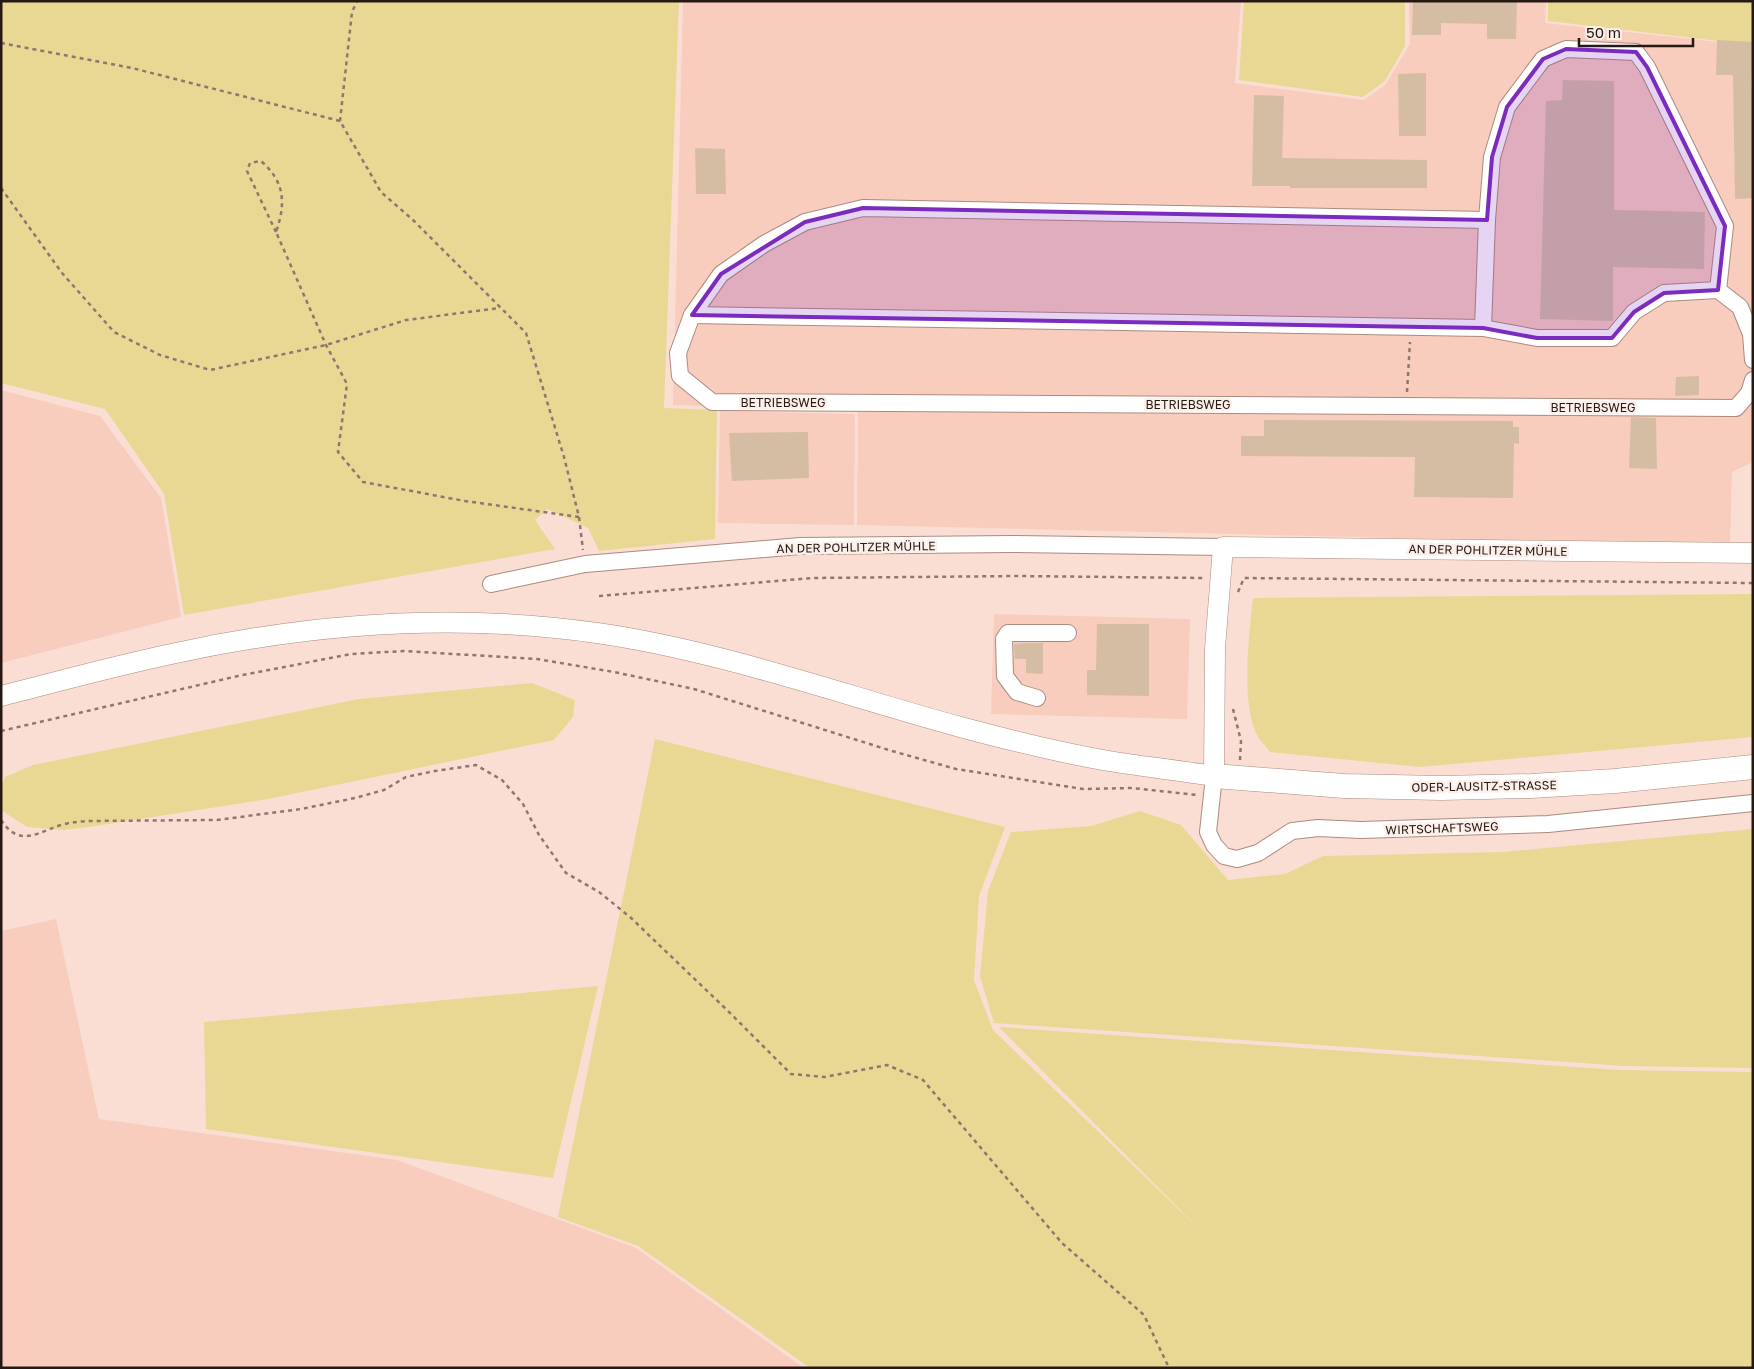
<svg xmlns="http://www.w3.org/2000/svg" width="1754" height="1369" font-family="'Golos Text',sans-serif">
<rect width="100%" height="100%" fill="#faded3"/>
<!-- built -->
<g fill="#f8cdbd">
<path d="M683 1H1241L1235 83 1364 100 1385 85 1410 44 1409 1H1546L1545 23 1746 45 1753 48V462L1732 472 1730 546 857 525 858 410 673 405Z"/>
<path d="M1 390 100 416 161 498 181 617 1 663Z"/>
<path d="M720 411 855 414 854 525 718 523Z"/>
<path d="M994 614 1190 619 1187 719 991 714Z"/>
<path d="M56 919 99 1119 397 1160 636 1248 804 1368H1V931Z"/>
</g>
<!-- green -->
<g fill="#e9d894">
<path d="M1 1H679L664 408 717 410 715 539 599 551 588 528 547 509 535 520 555 549 184 615 164 494 105 409 1 383Z"/>
<path d="M1244 1H1405V46L1385 81 1363 97 1239 80Z"/>
<path d="M1548 1H1753V45L1548 21Z"/>
<path d="M1753 594V737L1420 767 1270 752C1266 746 1259 740 1256 733 1241 699 1249 635 1253 598Z"/>
<path d="M532 683 575 700 573 717 554 740 268 799 89 827 64 830 27 827 1 810V790L5 777 33 765 359 699Z"/>
<path d="M655 739 1005 827 979 896 974 980 993 1030 1200 1230 999 1027 1619 1070 1753 1072V1368H810L638 1246 558 1217Z"/>
<path d="M1140 811 1181 825 1228 880 1285 874 1323 856 1502 852 1753 829V1068L1625 1066 994 1023 980 976 988 891 1011 832 1091 826Z"/>
<path d="M598 986 553 1178 206 1129 204 1022Z"/>
</g>
<!-- building -->
<g fill="#d5bda4">
<path d="M1413 1H1517L1516 39H1487V24L1441 23V35H1412Z"/>
<path d="M1717 40 1753 42 1751 89H1753V198L1735 199 1733 75H1716Z"/>
<path d="M1426 73V136H1399L1398 74Z"/>
<path d="M1563 80 1614 81V210L1705 212 1704 269 1613 267V321L1540 319 1546 101 1562 100Z"/>
<path d="M1254 95 1284 96 1282 158 1427 160V188H1290V186H1252Z"/>
<path d="M695 148 725 149 726 194H696Z"/>
<path d="M1699 376V395L1675 396 1676 377Z"/>
<path d="M1631 417 1656 418 1657 469 1629 468Z"/>
<path d="M1264 420 1513 421V427H1519V444L1514 443 1513 498 1414 497 1415 457 1241 456V436H1264Z"/>
<path d="M808 432 809 478 732 481 729 433Z"/>
<path d="M1097 624H1149V696L1087 695V670H1096Z"/>
<path d="M1026 643H1043V674L1026 673V659H1015L1014 644Z"/>
</g>
<g fill="none" stroke-linecap="round" stroke-linejoin="round">
<defs>
<g id="minor">
<path d="M1487 220 863 208 805 222 764 244 721 274 692 315 678 353 680 376 712 402 1736 408 1749 393 1753 380"/>
<path d="M692 315 1483 328 1537 338H1612L1634 312 1664 293 1718 290 1740 307 1751 334 1753 360"/>
<path d="M1483 328 1487 220 1492 157 1507 107 1543 59 1566 49 1636 52 1647 67 1725 226 1718 290"/>
<path d="M491 584 585 564 800 546 1012 544 1223 547"/>
<path d="M1037 698 1017 692 1005 676 1004 639 1008 633H1068"/>
<path d="M1214 776 1208 832 1214 845 1224 856 1237 859 1258 853 1292 831 1318 828 1361 830 1548 824 1753 803"/>
</g>
<path id="major" d="M1 696C60 681 118 665 176 653 314 623 457 613 597 633 722 651 842 695 964 728 1013 741 1065 754 1115 762 1148 767 1181 771 1214 776L1215 648 1223 547 1753 553"/>
<path id="highway" d="M1214 776 1344 786 1442 788 1531 786 1615 781 1753 767"/>
</defs>
<!-- minor casing -->
<use href="#minor" stroke="#ab8b7e" stroke-width="18"/>
<!-- major casing -->
<use href="#major" stroke="#ab8b7e" stroke-width="21"/>
<!-- highway casing -->
<use href="#highway" stroke="#ab8b7e" stroke-width="25"/>
<!-- path -->
<g stroke="#8c7871" stroke-width="2.5" stroke-dasharray="4 4" stroke-linecap="butt">
<path d="M1 43 132 68 340 121 381 192 413 220 526 333 564 457 579 517 583 550"/>
<path d="M340 121 352 12 357 1"/>
<path d="M1 188 62 273 114 332 160 355 210 370 326 345 406 320 500 308"/>
<path d="M276 232 247 171 250 163 261 161C285 182 286 203 276 232L326 345 347 384 338 452 363 482 465 501 579 517"/>
<path d="M1407 392 1410 342"/>
<path d="M1238 592 1244 578 1753 583"/>
<path d="M599 596 812 578 1018 576 1203 578"/>
<path d="M1233 709 1241 741 1240 760"/>
<path d="M1 731 238 676 351 654 404 651 537 659 614 672 694 689 892 751 956 769 1083 789 1132 788 1197 795"/>
<path d="M1 820C21 850 40 830 65 824 72 822 79 822 86 821L217 820 301 809 355 798 384 790 406 777 435 771 476 765 502 780 523 804 539 835 566 873 599 892 630 917 727 1010 791 1074 825 1077 887 1065 923 1080 1062 1243 1144 1315 1169 1368"/>
</g>
<!-- minor -->
<use href="#minor" stroke="#fff" stroke-width="16"/>
<!-- major -->
<use href="#major" stroke="#fff" stroke-width="20"/>
<!-- highway -->
<use href="#highway" stroke="#fff" stroke-width="24"/>
</g>
<!-- marked area -->
<path fill="#7b2cbf" fill-opacity="0.2" stroke="#7b2cbf" stroke-width="4" stroke-linejoin="round" d="M1566 49 1636 52 1647 67 1725 226 1718 290 1664 293 1634 312 1612 338H1537L1483 328 692 315 721 274 805 222 863 208 1487 220 1492 157 1507 107 1543 59Z"/>
<g text-anchor="middle" dominant-baseline="central" stroke-width="5" stroke-linejoin="round" paint-order="stroke">
<!-- street labels -->
<g font-size="12" fill="#261915" stroke="#fdefe9">
<text x="783" y="402">BETRIEBSWEG</text>
<text x="1188" y="404">BETRIEBSWEG</text>
<text x="1593" y="407">BETRIEBSWEG</text>
<text transform="translate(856 547) rotate(-1)">AN DER POHLITZER MÜHLE</text>
<text transform="translate(1488 550) rotate(1)">AN DER POHLITZER MÜHLE</text>
<text transform="translate(1484 786) rotate(-1)">ODER-LAUSITZ-STRASSE</text>
<text transform="translate(1442 828) rotate(-2)">WIRTSCHAFTSWEG</text>
</g>
</g>
<!-- border -->
<rect width="1754" height="1369" fill="none" stroke="#261915" stroke-width="5"/>
<!-- scale -->
<path d="M1579 38v8h114v-8" fill="none" stroke="#261915" stroke-width="2.5"/>
<text x="1586" y="38" font-size="15" fill="#261915" stroke="#fdefe9" stroke-width="4" paint-order="stroke">50 m</text>
</svg>
